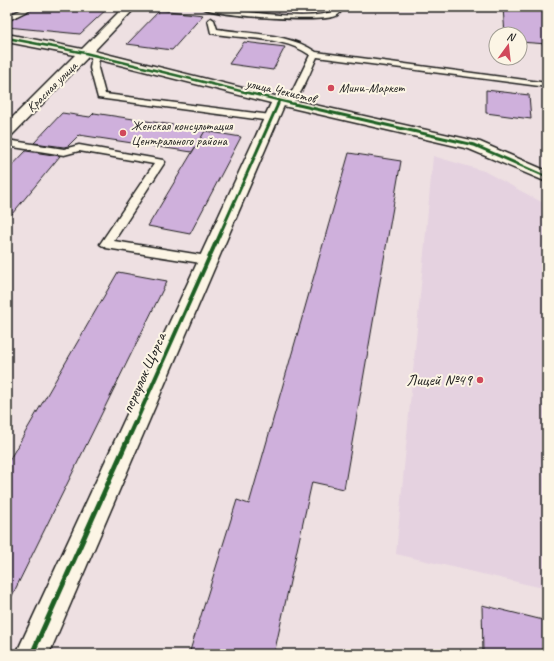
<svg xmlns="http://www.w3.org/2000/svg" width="554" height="661" font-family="Caveat,sans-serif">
<rect width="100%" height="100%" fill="#eee0e2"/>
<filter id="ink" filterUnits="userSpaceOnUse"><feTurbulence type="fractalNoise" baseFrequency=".025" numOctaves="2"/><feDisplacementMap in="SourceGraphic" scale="8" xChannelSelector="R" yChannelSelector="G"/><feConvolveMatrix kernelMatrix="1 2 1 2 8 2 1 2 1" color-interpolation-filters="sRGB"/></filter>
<g filter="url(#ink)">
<!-- built -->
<path fill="#e5d2e0" d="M433 156 484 171 547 205V589L396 554Z"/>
<!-- building -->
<g fill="#cfb0dc" stroke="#1c1c1c">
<path d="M36 7H109L80 34 7 27V22Z"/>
<path d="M503 8 547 12V44L520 42V34H505Z"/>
<path d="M160 10 203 15 172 50 127 44Z"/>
<path d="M244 42 285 47 273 70 229 64Z"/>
<path d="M486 90 529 95 531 119 486 113Z"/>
<path d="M62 113 90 117 94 113 206 130 192 152 79 135 68 146 64 147 34 143Z"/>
<path d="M205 131 241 137 190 234 148 226Z"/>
<path d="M26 151 60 156 7 220V171Z"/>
<path d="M349 153 401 161 344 489 312 482 274 654H189L237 500 249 504Z"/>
<path d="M118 272 167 281 7 606V464Z"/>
<path d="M482 605 547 621V654H483Z"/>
</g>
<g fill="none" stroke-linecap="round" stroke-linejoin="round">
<defs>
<g id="service">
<path d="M27 7H35L7 21V16Z"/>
<path d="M201 7C228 7 321 27 338 7H344C342 10 340 14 336 16 320 23 213 16 201 7Z"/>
<path d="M211 18 214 20 217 29C250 34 288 33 316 52L547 83V87L317 57C311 69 300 102 287 106L283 103 293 90 310 55C281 35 244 40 211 33L208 20Z"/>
<path d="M92 54 99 56 98 68 105 94 271 115 275 118 271 121 98 98 90 68Z"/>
<path d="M7 140 64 149 79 145 163 160 165 162 114 241 207 256 211 257 213 260 211 263 207 264 106 248 100 244 154 164 79 151 64 155 7 146Z"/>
</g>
<path id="minor" d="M279 97 284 98 286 101 49 654H16L272 101 274 98Z"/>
<path id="tertiary" d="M124 7H136L94 51 279 97 480 142 547 171V182L469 149 279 105 88 57 12 135 7 137V123L75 55 7 42V34L82 49Z"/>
</defs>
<!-- service casing -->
<use href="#service" stroke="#1c1c1c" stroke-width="3"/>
<!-- minor casing -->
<use href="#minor" stroke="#1c1c1c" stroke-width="3"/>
<!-- tertiary casing -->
<use href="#tertiary" stroke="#1c1c1c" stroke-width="3"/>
<!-- service -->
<use href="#service" fill="#fcf5e5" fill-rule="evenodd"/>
<!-- minor -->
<use href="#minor" fill="#fcf5e5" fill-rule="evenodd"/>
<!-- tertiary -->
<use href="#tertiary" fill="#fcf5e5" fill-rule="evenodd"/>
<defs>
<g id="cycleway-far3">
<path d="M7 38 85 53 298 105"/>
<path d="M277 105 279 101"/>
</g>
<g id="cycleway-far2">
<path d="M294 104 474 145 547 177"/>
<path d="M216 243 278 104"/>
</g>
<path id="cycleway-far1" d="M135 424 216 242"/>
<path id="cycleway" d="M32 654 135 423"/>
</defs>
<!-- cycleway-far3 casing -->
<use href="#cycleway-far3" stroke="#fcf5e5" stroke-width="4"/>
<!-- cycleway-far2 casing -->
<use href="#cycleway-far2" stroke="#fcf5e5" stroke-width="5"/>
<!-- cycleway-far1 casing -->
<use href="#cycleway-far1" stroke="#fcf5e5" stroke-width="6"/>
<!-- cycleway casing -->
<use href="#cycleway" stroke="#fcf5e5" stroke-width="8"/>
<!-- cycleway-far3 -->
<use href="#cycleway-far3" stroke="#1b5e20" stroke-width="2.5"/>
<!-- cycleway-far2 -->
<use href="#cycleway-far2" stroke="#1b5e20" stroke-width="3"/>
<!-- cycleway-far1 -->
<use href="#cycleway-far1" stroke="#1b5e20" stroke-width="4"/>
<!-- cycleway -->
<use href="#cycleway" stroke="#1b5e20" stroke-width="5"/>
</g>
</g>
<!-- markers -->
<g fill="#d1495b" stroke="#fcf5e5" stroke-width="1.5">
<circle cx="331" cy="88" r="4"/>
<circle cx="123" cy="133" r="4"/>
<circle cx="480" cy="380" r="4"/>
</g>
<g text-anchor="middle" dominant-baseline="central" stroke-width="4" stroke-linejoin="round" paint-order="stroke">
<!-- far-street labels -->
<g font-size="13" fill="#1c1c1c" stroke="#fcf5e5">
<text transform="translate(52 87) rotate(-45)">Красная улица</text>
<text transform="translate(281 91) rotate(13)">улица Чекистов</text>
</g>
<!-- far-poi labels -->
<g font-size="13" fill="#1c1c1c" stroke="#fcf5e5" text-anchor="start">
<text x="339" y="88">Мини-Маркет</text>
<text x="131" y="126">Женская консультация<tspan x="131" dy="15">Центрального района</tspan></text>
</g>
<!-- street labels -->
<g font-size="16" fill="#1c1c1c" stroke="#fcf5e5">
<text transform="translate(144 373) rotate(-66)">переулок Щорса</text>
</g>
<!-- poi labels -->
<g font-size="16" fill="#1c1c1c" stroke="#fcf5e5" text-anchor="end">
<text x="472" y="380">Лицей №49</text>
</g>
</g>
<!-- margin -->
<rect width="554" height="661" fill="none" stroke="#fcf5e5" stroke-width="24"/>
<rect x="12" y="12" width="530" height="637" fill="none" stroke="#1c1c1c" stroke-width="1.5" filter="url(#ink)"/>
<!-- north arrow -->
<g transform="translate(508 46) rotate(15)"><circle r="19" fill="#fcf5e5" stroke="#a29e95"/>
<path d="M0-3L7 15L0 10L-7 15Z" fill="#d1495b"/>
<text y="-6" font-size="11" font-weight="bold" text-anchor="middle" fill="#1c1c1c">N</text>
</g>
</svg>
